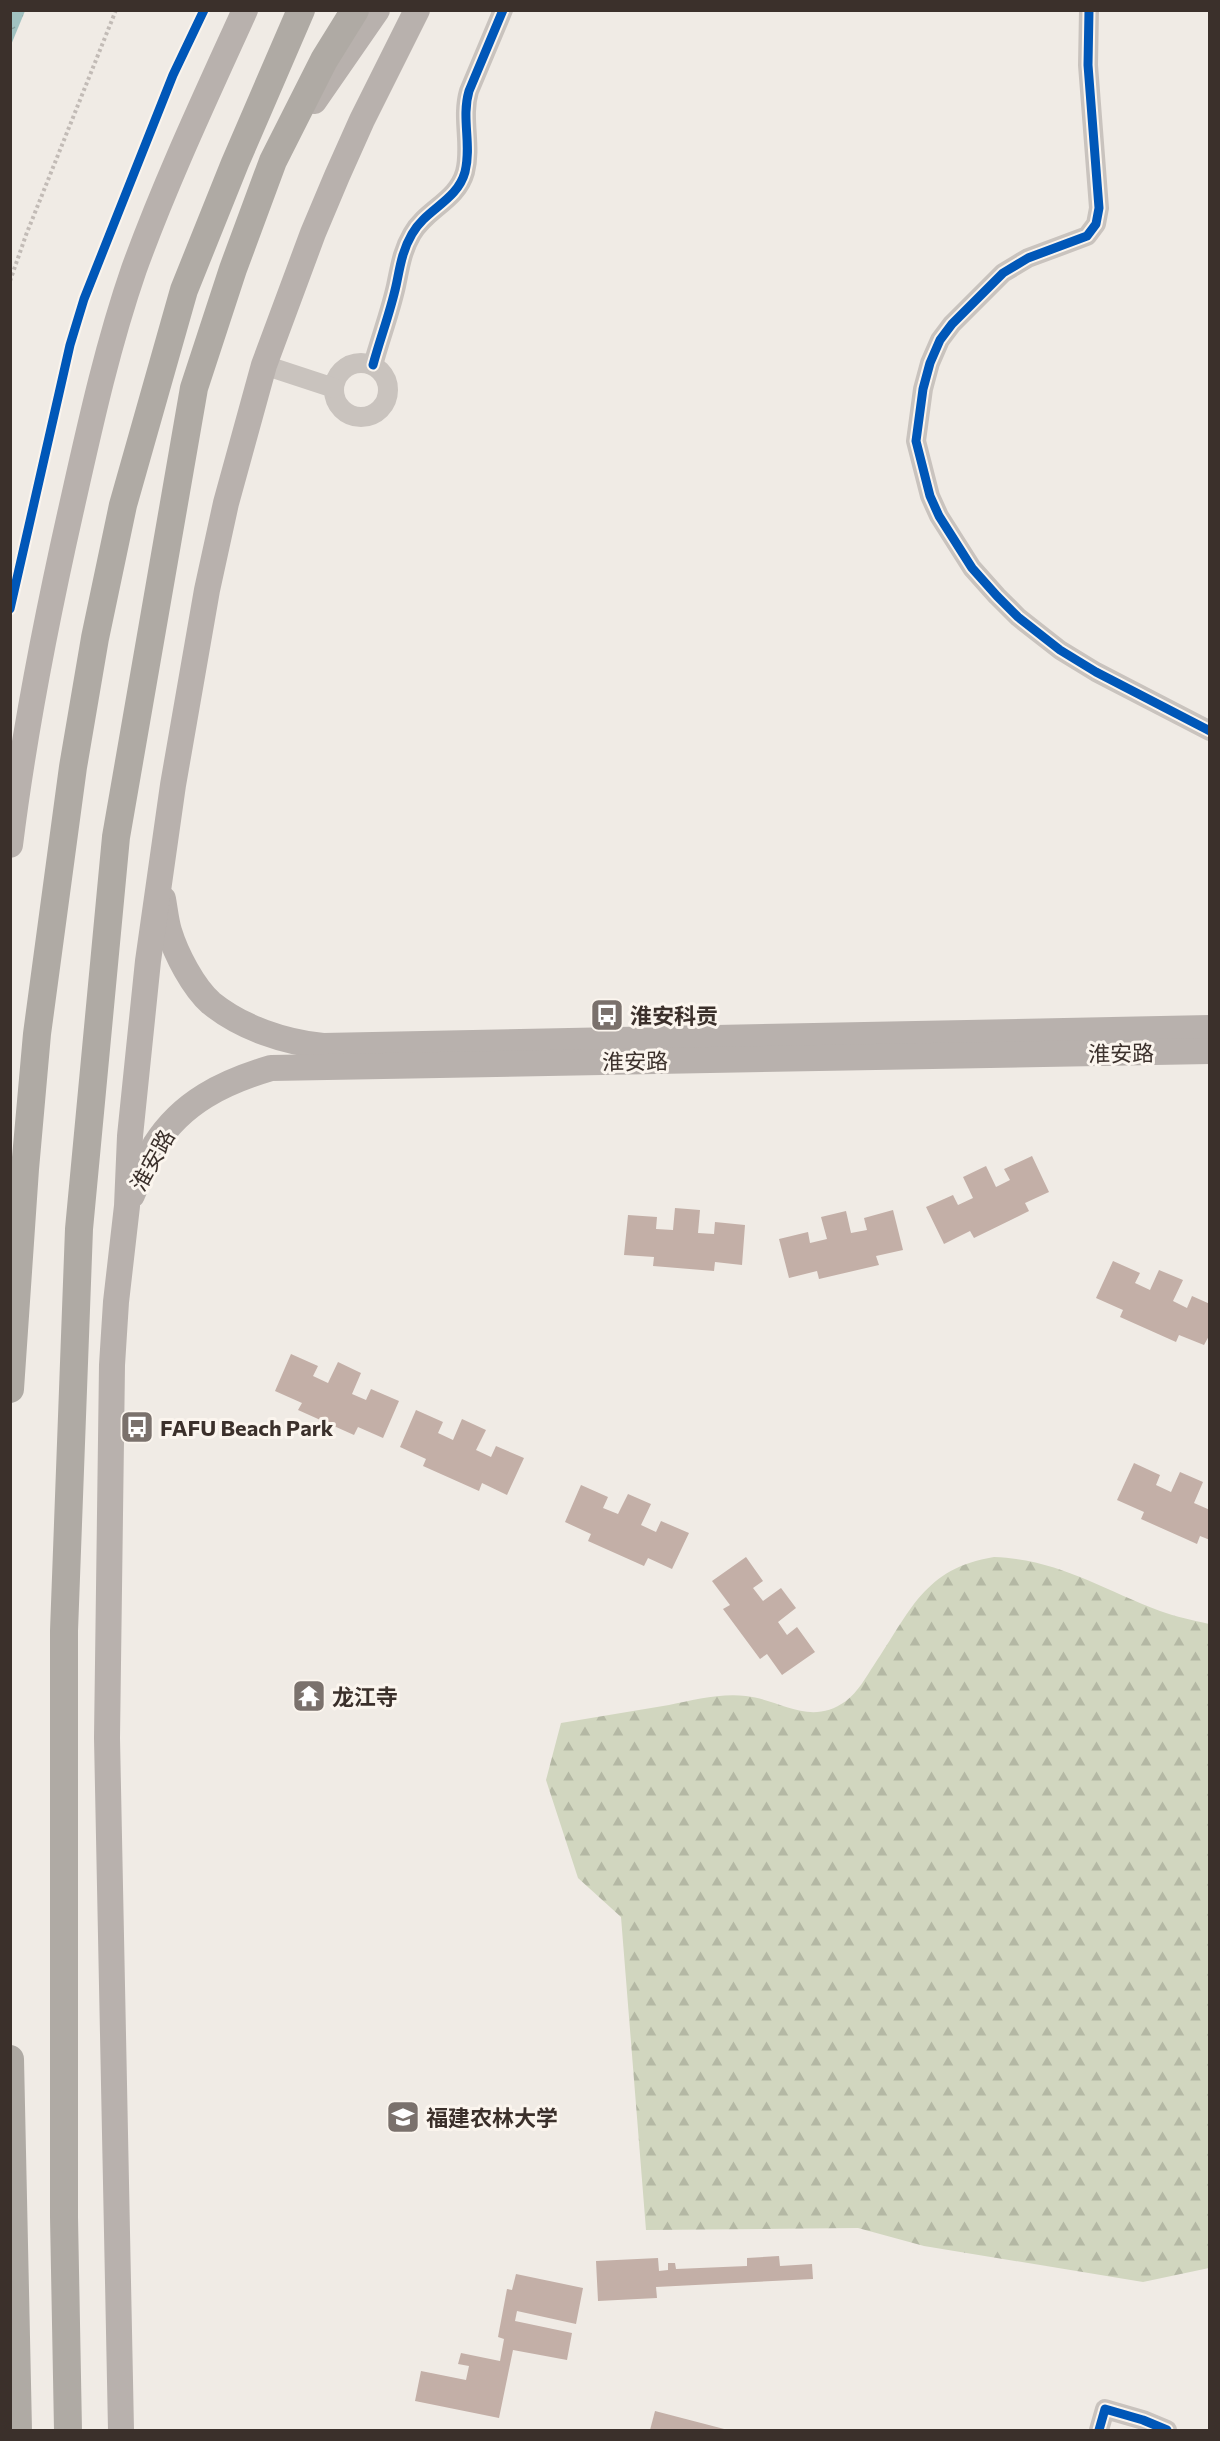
<svg xmlns="http://www.w3.org/2000/svg" width="1220" height="2441" font-family="Commissioner,'Noto Sans SC',sans-serif">
<defs>
<pattern id="forest-firs" width="22" height="20" patternUnits="userSpaceOnUse" patternTransform="scale(1.5)"><rect width="22" height="20" fill="#d1d6bf"/><path d="M5 1l3.5 6h-7zM16 11l3.5 6h-7z" fill="#b4b8a4"/></pattern>
<pattern id="water-ripples" width="26" height="14" patternUnits="userSpaceOnUse" patternTransform="scale(1.5)"><rect width="26" height="14" fill="#a1c2c1"/><path d="M2 4q2-2 4 0t4 0M15 11q2-2 4 0t4 0" fill="none" stroke="#849e9d"/></pattern>
</defs>
<rect width="100%" height="100%" fill="#f0ebe5"/>
<!-- forest -->
<path fill="url(#forest-firs)" d="M994 1557C1060 1560 1101 1589 1160 1611 1176 1617 1193 1620 1209 1624V2268L1143 2282 924 2246 858 2228 646 2230 621 1917 578 1878 546 1780 561 1723C597 1717 633 1711 669 1705 694 1700 720 1693 746 1696 781 1700 810 1727 846 1701 858 1692 866 1677 874 1665 910 1612 924 1568 994 1557Z"/>
<!-- water -->
<path fill="url(#water-ripples)" d="M11 10 25 11 11 45 10 11Z"/>
<!-- building -->
<g fill="#c3afa7">
<path d="M1032 1156 1049 1192 1025 1203 1029 1211 974 1238 970 1231 944 1244 926 1207 953 1195 958 1205 973 1198 963 1177 986 1166 996 1187 1010 1180 1004 1169Z"/>
<path d="M675 1208 700 1210 698 1233 714 1234 715 1222 745 1225 742 1265 715 1262 714 1271 653 1266 654 1257 624 1255 628 1215 657 1217 656 1229 673 1230Z"/>
<path d="M893 1210 903 1250 876 1256 879 1265 819 1279 817 1271 789 1278 779 1239 808 1232 810 1243 827 1239 821 1217 846 1211 851 1233 867 1230 864 1218Z"/>
<path d="M1113 1261 1140 1273 1135 1283 1150 1290 1159 1270 1183 1280 1173 1301 1187 1308 1192 1296 1210 1304V1334L1204 1345 1179 1335 1176 1342 1120 1317 1123 1310 1096 1298Z"/>
<path d="M291 1354 318 1366 313 1376 328 1383 338 1362 361 1373 352 1394 366 1400 371 1389 399 1401 383 1438 358 1427 354 1435 298 1410 302 1403 275 1391Z"/>
<path d="M416 1410 443 1422 438 1433 453 1440 462 1419 486 1430 476 1450 491 1457 496 1446 524 1458 507 1495 482 1483 479 1491 423 1466 426 1459 400 1447Z"/>
<path d="M1134 1463 1160 1475 1156 1485 1171 1492 1180 1472 1203 1482 1194 1503 1210 1510V1540L1200 1536 1197 1544 1141 1519 1144 1512 1117 1500Z"/>
<path d="M581 1485 608 1497 603 1508 618 1514 628 1494 651 1504 641 1525 656 1532 661 1521 689 1533 672 1569 648 1558 644 1566 588 1541 591 1534 565 1522Z"/>
<path d="M746 1557 763 1581 753 1588 763 1601 781 1588 796 1608 778 1622 787 1635 797 1627 815 1652 782 1675 767 1654 760 1659 723 1609 730 1605 712 1581Z"/>
<path d="M779 2256 780 2266 812 2264 813 2279 656 2287 657 2298 598 2301 596 2261 658 2258 659 2271 668 2270V2263H675L676 2269 747 2266V2258Z"/>
<path d="M516 2274 583 2288 576 2324 517 2311 515 2321 572 2333 567 2360 513 2350 499 2418 415 2401 421 2371 466 2380 469 2366 458 2364 461 2353 500 2361 504 2339 498 2337 507 2289 512 2290Z"/>
<path d="M655 2411 728 2430H650Z"/>
</g>
<g fill="none" stroke-linecap="round" stroke-linejoin="round">
<!-- path -->
<path stroke="#c2bbb6" stroke-width="4" stroke-dasharray="3 3" stroke-linecap="butt" d="M10 281 26 235 116 10"/>
<!-- minor -->
<g stroke="#c9c3be" stroke-width="20">
<path d="M1089 10 1088 65 1099 208 1096 224 1087 236 1028 258 1003 273 952 324 940 340 930 363 923 389 916 441 930 496 939 516 972 568 997 596 1018 617 1060 650 1096 672 1210 731"/>
<circle cx="361" cy="390" r="27"/>
<path d="M264 365 334 388"/>
<path d="M373 365C380 339 390 313 396 286 400 267 402 251 412 234 426 209 457 201 465 172 472 145 461 118 469 91L503 10"/>
<path d="M1099 2430 1105 2409 1143 2420 1167 2430"/>
</g>
<!-- major -->
<g stroke="#b8b1ad" stroke-width="26">
<path d="M314 101 377 10"/>
<path d="M10 845C24 732 46 621 71 510 89 430 107 347 134 269 166 181 206 96 245 10"/>
<path d="M163 899C165 910 166 921 169 931 176 954 193 987 211 1003 242 1028 284 1042 323 1046L1210 1028"/>
<path d="M132 1195C139 1179 146 1161 155 1145 182 1102 224 1082 271 1068L1210 1051"/>
<path d="M121 2430 107 1738 112 1365 116 1302 127 1206 130 1136 148 961 173 785 207 590 226 503 264 365 313 233 337 176 362 120 417 10"/>
</g>
<!-- highway -->
<g stroke="#afaaa4" stroke-width="28">
<path d="M10 1389 25 1169 37 1034 73 767 95 638 123 505 184 290 235 163 301 10"/>
<path d="M10 2059 18 2430"/>
<path d="M68 2430 64 2217V1631L79 1229 116 837 194 388 233 269 273 161 324 60 355 10"/>
</g>
<defs>
<g id="cycleway">
<path d="M1089 10 1088 65 1099 208 1096 224 1087 236 1028 258 1003 273 952 324 940 340 930 363 923 389 916 441 930 496 939 516 972 568 997 596 1018 617 1060 650 1096 672 1210 731"/>
<path d="M373 365C380 339 390 313 396 286 400 267 402 251 412 234 426 209 457 201 465 172 472 145 461 118 469 91L503 10"/>
<path d="M10 609 70 345 84 299 173 75 204 10"/>
<path d="M1099 2430 1105 2409 1143 2420 1167 2430"/>
</g>
</defs>
<!-- cycleway casing -->
<use href="#cycleway" stroke="#fbf5ee" stroke-width="13"/>
<!-- cycleway -->
<use href="#cycleway" stroke="#0057b8" stroke-width="9"/>
</g>
<!-- icons -->
<defs>
<symbol id="bus-square" viewBox="-11 -11 22 22"><rect x="-9" y="-9" width="18" height="18" rx="4" fill="#7a716c" stroke="#fbf5ee"/><path d="M-5-6H5V4H4V6H2V4H-2V6H-4V4H-5ZM-3.5-4V0h7V-4ZM-3.5 1.2v1.5H-2V1.2ZM2 1.2v1.5H3.5V1.2Z" fill="#fff"/></symbol>
<symbol id="temple-square" viewBox="-11 -11 22 22"><rect x="-9" y="-9" width="18" height="18" rx="4" fill="#7a716c" stroke="#fbf5ee"/><path d="M0-6L5-2H3V0L6.5 2.5H4V6H1.5V3h-3V6H-4V2.5H-6.5L-3 0V-2H-5Z" fill="#fff"/></symbol>
<symbol id="university-square" viewBox="-11 -11 22 22"><rect x="-9" y="-9" width="18" height="18" rx="4" fill="#7a716c" stroke="#fbf5ee"/><path d="M0-5L7-2L0 1L-7-2ZM-4 1L0 2.5L4 1V4Q0 6-4 4Z" fill="#fff"/></symbol>
</defs>
<g fill-rule="evenodd">
<use href="#bus-square" x="588" y="996" width="38" height="38"/>
<use href="#bus-square" x="118" y="1408" width="38" height="38"/>
<use href="#temple-square" x="290" y="1677" width="38" height="38"/>
<use href="#university-square" x="384" y="2098" width="38" height="38"/>
</g>
<g text-anchor="middle" dominant-baseline="central" stroke-width="6" stroke-linejoin="round" paint-order="stroke">
<!-- poi labels -->
<g font-size="22" font-weight="bold" fill="#3b302b" stroke="#fbf5ee" text-anchor="start">
<text x="630" y="1015">淮安科贡</text>
<text x="160" y="1427">FAFU Beach Park</text>
<text x="332" y="1696">龙江寺</text>
<text x="426" y="2117">福建农林大学</text>
</g>
<!-- street labels -->
<g font-size="22" fill="#3b302b" stroke="#fbf5ee">
<text transform="translate(1121 1053) rotate(-1)">淮安路</text>
<text transform="translate(635 1061) rotate(-1)">淮安路</text>
<text transform="translate(152 1160) rotate(-61)">淮安路</text>
</g>
</g>
<!-- border -->
<rect width="1220" height="2441" fill="none" stroke="#3b302b" stroke-width="24"/>
</svg>
